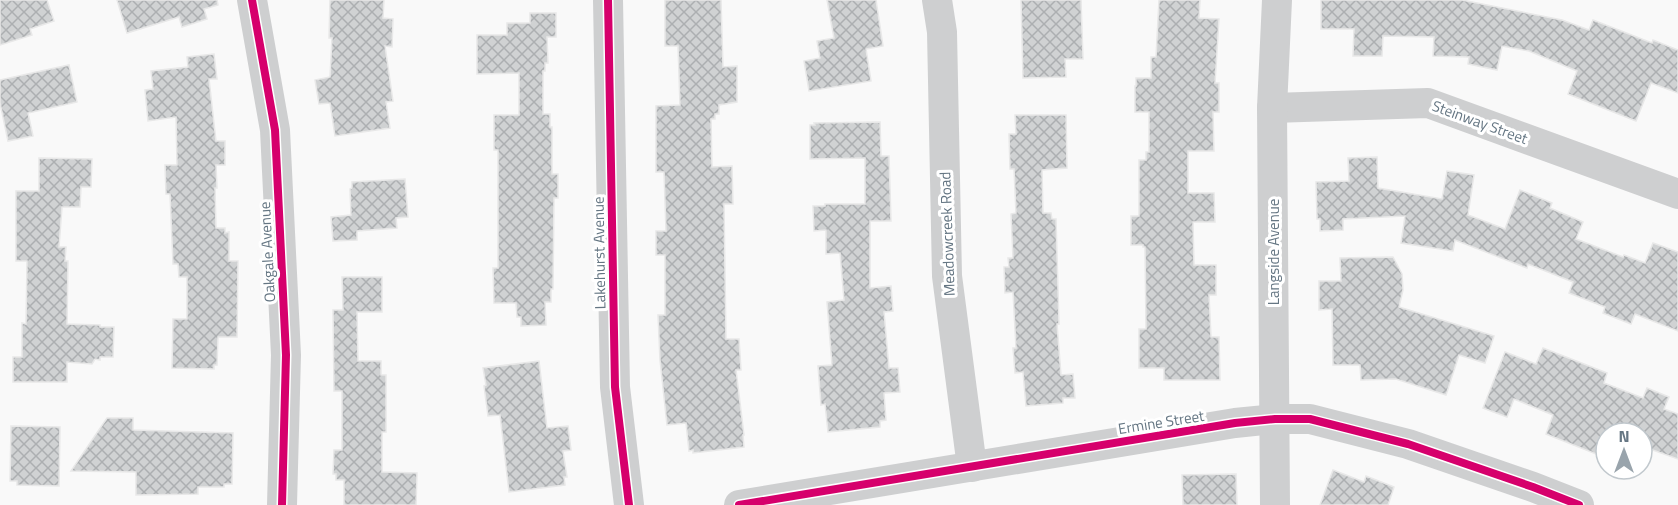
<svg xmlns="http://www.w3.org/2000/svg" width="1678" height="505" font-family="'Titillium Web',sans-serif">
<defs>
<pattern id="building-cross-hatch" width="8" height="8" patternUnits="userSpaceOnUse" patternTransform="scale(1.5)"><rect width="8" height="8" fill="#d0d2d3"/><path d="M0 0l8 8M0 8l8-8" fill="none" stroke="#acafb1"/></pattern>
</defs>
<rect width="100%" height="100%" fill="#f9f9f9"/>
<!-- building -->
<g fill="url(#building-cross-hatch)" stroke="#e8e8e8" stroke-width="1.5">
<path d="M0 0H47L54 21 30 29 32 35 0 45Z"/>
<path d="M117 0H217L218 5 204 9 207 19 182 27 179 17 127 33Z"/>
<path d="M330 0H384L383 18 393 19 392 47 385 46 393 101 386 102 390 128 335 136 330 103 319 104 315 80 330 77 332 38H329Z"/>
<path d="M665 0H721L723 67 737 66V102L719 105V114H715V119H711L712 167 732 166 733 204H724L726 339H739L741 370H736L744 435H743L744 447 693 453V450L689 451 686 423 667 425 660 360 658 315H665V255H656V231H666L664 172H656V106L680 105 678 46H665Z"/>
<path d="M827 0H876L883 46 866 49 871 81 809 91 804 61 820 58 817 41 834 38Z"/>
<path d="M1021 0H1081L1083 59H1065L1066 77 1023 78Z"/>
<path d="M1159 0H1200L1199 18 1219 19 1215 83H1219V112H1213L1214 151H1188V193H1214L1215 222H1193L1194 265H1216V295H1209L1211 337H1219L1220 380H1164V368H1139V329H1146L1145 247H1143V245H1131V216H1139V160H1146V152H1149V112H1135V86H1136V78H1151V57H1156Z"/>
<path d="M1321 0H1462L1562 20 1589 30 1593 20 1652 43 1653 40 1678 50V93L1651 83 1636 121 1568 94 1577 71 1529 51 1502 46 1497 70 1468 64 1469 57 1433 56 1434 37 1383 36 1382 56H1353L1354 29H1321Z"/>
<path d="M530 13H556V37H547L548 63H545V71H543V114H550V127H552V174H558V198H554L553 289H551V302H545L546 325 521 326V317H517L516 303H494L493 268H498V150H494V115H519V73L477 74V35H507V23H530Z"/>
<path d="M214 54 217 79H209L216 141H225V165H216L217 188H215L216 228H225V233L229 232V261H238L237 337H218L217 365H214V369L172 368 173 319H187V277H179L178 264H173L170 194H166L165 165H177L176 117 148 121 145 90 153 89 151 71 188 67 187 57Z"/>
<path d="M69 65 77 102 28 113 33 136 8 141 0 103V80Z"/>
<path d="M1015 115H1066L1067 168 1042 170 1043 213H1051L1052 219H1056L1059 324H1057L1061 375 1073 374 1075 398H1063V403L1026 406 1023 372 1015 373 1013 348H1016L1013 292 1005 293 1004 267H1009L1008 258H1013L1011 214 1016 213 1014 169H1010L1009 134H1016Z"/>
<path d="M880 122 881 156H889L891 221H870V288L891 286 893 311 884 312 889 368H898L900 392 884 393 886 420 880 421V427L828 432 825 404 821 405 818 366 832 365 827 302 844 300 840 253 826 254V230L814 231 813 206H825V204H865V158L810 159V125H815L814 123Z"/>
<path d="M1377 157 1378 188 1442 199 1447 171 1474 175 1468 215 1505 229 1520 190 1552 203 1550 208 1583 222 1576 239 1623 257 1624 255 1645 263 1653 243 1678 252V331L1635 314 1631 324 1603 313 1605 307 1569 293 1573 282 1528 264 1527 268 1455 240 1453 251 1401 243 1405 216 1343 219V230L1320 231V219H1317L1316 182 1349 181 1348 158Z"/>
<path d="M39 158 92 159 91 187H81L80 207H62L59 247H66L65 261H68L67 324 100 325V327H114L113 357H100V360L95 359 92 364 67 362V382H13V357H22V323L26 324 27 261H16V191H39Z"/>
<path d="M405 179 408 217 396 218 397 228 357 231V240L333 241 331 217 351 215 350 189 352 188V182Z"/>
<path d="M1393 257 1402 274 1403 290 1399 307 1494 336 1485 363 1459 355 1446 395 1396 379 1361 380 1360 365H1333L1332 309 1319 310V281H1341L1340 258Z"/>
<path d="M342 277H382V312H357L358 361H381V375H386V432H382V472L417 473 416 505H344V480H336V474H333L334 450H342V391H334L333 310H343Z"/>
<path d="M1543 348 1607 373 1604 383 1643 398 1647 388 1669 397 1664 409 1678 414V459L1647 448 1642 460V433H1606V458L1546 434 1553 415 1514 399 1507 417 1483 408 1505 352 1536 364Z"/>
<path d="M539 361 547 428 568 426 571 450 563 451 567 477H564L565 485 509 492 500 415 488 416 484 386 486 385 483 368Z"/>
<path d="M107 418H133V430L233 433 232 484H224V487H198V494L136 495V472L71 471Z"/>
<path d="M11 426 60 427 59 486 17 485V481H10Z"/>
<path d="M1333 470 1364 482 1366 476 1394 487 1388 505H1320Z"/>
<path d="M1236 474 1237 505H1183L1182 475Z"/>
</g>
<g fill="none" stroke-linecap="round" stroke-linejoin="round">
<!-- minor -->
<g stroke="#cecfd0" stroke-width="30">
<path d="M252 0 275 130 286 355 282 505"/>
<path d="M608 0 615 387 629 505"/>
<path d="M937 0 942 32 947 276 972 467"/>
<path d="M1272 108 1428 103 1678 194"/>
<path d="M739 505 1235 423 1275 419H1310L1408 444 1533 487 1579 505"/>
<path d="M1275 505 1272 108 1277 0"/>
</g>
<defs>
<g id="cycleway">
<path d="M252 0 275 130 286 355 282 505"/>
<path d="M608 0 615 387 629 505"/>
<path d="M739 505 1235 423 1275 419H1310L1408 444 1533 487 1579 505"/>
</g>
</defs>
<!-- cycleway casing -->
<use href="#cycleway" stroke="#fff" stroke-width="11"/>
<!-- cycleway -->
<use href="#cycleway" stroke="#d6006c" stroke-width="8"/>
</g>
<g text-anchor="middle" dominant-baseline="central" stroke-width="6" stroke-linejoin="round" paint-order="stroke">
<!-- street labels -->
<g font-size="15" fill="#657683" stroke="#fff">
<text transform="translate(1480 122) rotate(20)">Steinway Street</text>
<text transform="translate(947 234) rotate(-92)">Meadowcreek Road</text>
<text transform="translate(267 252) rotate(-93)">Oakgale Avenue</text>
<text transform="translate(1273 252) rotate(-90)">Langside Avenue</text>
<text transform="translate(599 253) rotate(-91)">Lakehurst Avenue</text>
<text transform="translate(1161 422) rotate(-9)">Ermine Street</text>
</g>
</g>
<!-- north arrow -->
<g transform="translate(1624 451)"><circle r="28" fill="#ffffff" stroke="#c1c8cd" stroke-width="1.5"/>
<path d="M0-4.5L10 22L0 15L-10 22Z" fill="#99a4ac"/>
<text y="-9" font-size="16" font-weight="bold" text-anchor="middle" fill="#657683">N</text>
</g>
</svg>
